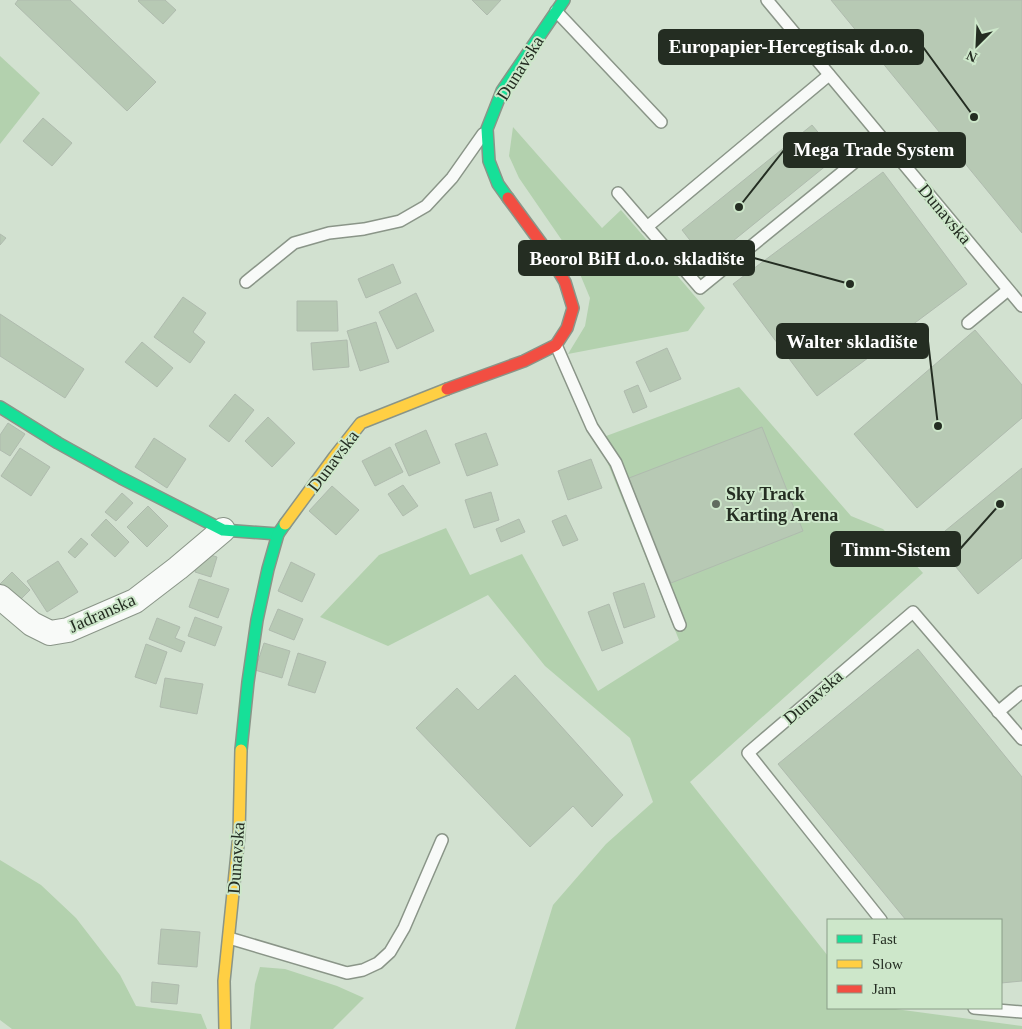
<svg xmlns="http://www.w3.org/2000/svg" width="1022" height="1029" font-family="'Times New Roman',serif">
<rect width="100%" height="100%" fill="#d2e1d0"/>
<!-- green -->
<g fill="#b3d1ae">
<path d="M0 56 40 93 0 144Z"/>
<path d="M513 127 602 228 621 210 705 308 688 331 568 354 585 326 590 298 572 255 519 178 509 156Z"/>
<path d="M739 387 851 516 883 529 923 573 690 782 828 956V1008H888L1022 1026V1029H515L553 905 606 844 653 802 630 738 545 666 488 595 388 646 320 617 379 555 446 528 470 575 522 554 598 691 679 640 598 439Z"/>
<path d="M0 860 41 885 76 918 120 975 136 1006 201 1014 207 1029H12L0 1020Z"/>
<path d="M260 967 285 969 337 986 364 998 333 1029H250L255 984Z"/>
</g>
<!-- building -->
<g fill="#b7c9b4" stroke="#afbbae">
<path d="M18 0H70L156 82 127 111 15 4Z"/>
<path d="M139 0H165L176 10 163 24 138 1Z"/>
<path d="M472 0H501L487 15Z"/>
<path d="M831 0H1022V233Z"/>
<path d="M43 118 72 143 52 166 23 141Z"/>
<path d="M812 125 838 156 707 262 682 230Z"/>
<path d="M883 172 967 284 817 396 733 284Z"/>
<path d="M0 234 6 238 0 245Z"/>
<path d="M393 264 401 283 366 298 358 279Z"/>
<path d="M416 293 434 331 397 349 379 312Z"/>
<path d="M183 297 206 313 193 332 205 342 190 363 154 337Z"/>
<path d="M297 301H337L338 331H297Z"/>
<path d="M0 314 84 369 65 398 0 356Z"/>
<path d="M376 322 389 362 360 371 347 331Z"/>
<path d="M975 330 1022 385V418L917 508 854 434Z"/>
<path d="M347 340 349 367 313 370 311 343Z"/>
<path d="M142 342 173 368 157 387 125 362Z"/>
<path d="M667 348 681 379 650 392 636 362Z"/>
<path d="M638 385 647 407 633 413 624 391Z"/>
<path d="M235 394 254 410 229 442 209 426Z"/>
<path d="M268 417 295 443 272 467 245 441Z"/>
<path d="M8 423 25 434 10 456 0 450V435Z"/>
<path d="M762 427 803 531 671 583 629 478Z"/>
<path d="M426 430 440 463 409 476 395 444Z"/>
<path d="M486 433 498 465 467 476 455 444Z"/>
<path d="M154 438 186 459 167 488 135 467Z"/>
<path d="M390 447 403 472 375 486 362 461Z"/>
<path d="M20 448 50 467 31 496 1 476Z"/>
<path d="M591 459 602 488 568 500 558 471Z"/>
<path d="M1022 468V558L978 594 934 540Z"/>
<path d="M403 485 418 506 403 516 388 494Z"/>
<path d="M332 486 359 510 336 535 309 511Z"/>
<path d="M491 492 499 520 474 528 465 500Z"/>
<path d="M122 493 133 503 116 521 105 512Z"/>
<path d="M148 506 168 526 147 547 127 527Z"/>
<path d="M566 515 578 540 563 546 552 521Z"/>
<path d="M106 519 129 542 115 557 91 535Z"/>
<path d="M519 519 525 532 501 542 496 529Z"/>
<path d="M81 538 88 544 75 558 68 552Z"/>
<path d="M201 552 217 557 211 577 195 572Z"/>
<path d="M58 561 78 592 47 612 27 581Z"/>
<path d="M291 562 315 574 302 602 278 591Z"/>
<path d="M12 572 30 590 18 602 0 584Z"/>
<path d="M199 579 229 589 218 618 189 607Z"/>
<path d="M644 583 655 617 624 628 613 593Z"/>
<path d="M609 604 623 643 602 651 588 612Z"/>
<path d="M278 609 303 619 294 640 269 630Z"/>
<path d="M195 617 222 627 215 646 188 636Z"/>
<path d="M157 618 180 627 175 638 185 642 181 652 149 639Z"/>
<path d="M264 643 290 651 282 678 255 670Z"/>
<path d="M146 644 167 652 156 684 135 677Z"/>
<path d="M918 649 1022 777V981L1001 983V920H906L778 764Z"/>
<path d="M298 653 326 662 315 693 288 685Z"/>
<path d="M515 675 623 795 592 827 573 806 530 847 416 728 457 688 478 710Z"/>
<path d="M165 678 203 684 197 714 160 707Z"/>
<path d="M161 929 200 932 197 967 158 964Z"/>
<path d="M152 982 179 985 177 1004 151 1002Z"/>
</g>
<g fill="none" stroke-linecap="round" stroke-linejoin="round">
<defs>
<g id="lane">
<path d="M767 0 1022 306"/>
<path d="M556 11 661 122"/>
<path d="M618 193 700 288 883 139"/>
<path d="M647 227 829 75"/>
<path d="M246 282 294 243 329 233 364 229 400 221 426 206 452 178 483 134"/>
<path d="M968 323 1008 290"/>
<path d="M556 345 592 427 616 463 680 625"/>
<path d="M998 712 1022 692"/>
<path d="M881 920 748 753 913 612 1022 739"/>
<path d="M229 938 347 973 363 970 378 963 390 952 404 928 442 840"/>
<path d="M974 1008 1022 1012"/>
</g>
<path id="street" d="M0 597 32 624 50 633 68 630 135 601 178 568 223 530"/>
<g id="fast">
<path d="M508 198 498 184 489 161 487 129 502 91 564 0"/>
<path d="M0 407 58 443 121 478 223 530 278 534"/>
<path d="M241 750 248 682 257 620 268 569 278 534 285 524"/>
</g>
<g id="slow">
<path d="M285 524 335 456 361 423 447 389"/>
<path d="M225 1029 224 981 239 834 241 750"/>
</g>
<path id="jam" d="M447 389 524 361 556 345 567 328 573 308 565 282 544 247 508 198"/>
</defs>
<!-- lane casing -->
<use href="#lane" stroke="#8a9588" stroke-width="14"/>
<!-- street casing -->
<use href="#street" stroke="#8a9588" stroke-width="26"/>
<!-- fast casing -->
<use href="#fast" stroke="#8a9588" stroke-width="14"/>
<!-- slow casing -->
<use href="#slow" stroke="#8a9588" stroke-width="14"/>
<!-- jam casing -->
<use href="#jam" stroke="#8a9588" stroke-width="14"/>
<!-- lane -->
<use href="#lane" stroke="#f8faf8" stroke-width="11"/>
<!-- street -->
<use href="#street" stroke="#f8faf8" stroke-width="24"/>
<!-- fast -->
<use href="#fast" stroke="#16e098" stroke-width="11"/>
<!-- slow -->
<use href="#slow" stroke="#ffcf43" stroke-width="11"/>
<!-- jam -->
<use href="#jam" stroke="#f24e42" stroke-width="11"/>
</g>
<!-- markers -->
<circle fill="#616c5f" stroke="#cde7ca" stroke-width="2" cx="716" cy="504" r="5"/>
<g text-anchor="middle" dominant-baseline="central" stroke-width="4" stroke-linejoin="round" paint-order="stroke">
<!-- street labels -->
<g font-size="18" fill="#242d22" stroke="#cde7ca">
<text transform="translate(520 68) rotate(-58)">Dunavska</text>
<text transform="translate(945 214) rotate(50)">Dunavska</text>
<text transform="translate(333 461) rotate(-53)">Dunavska</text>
<text transform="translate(102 613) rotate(-24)">Jadranska</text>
<text transform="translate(813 697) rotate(-41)">Dunavska</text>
<text transform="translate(236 858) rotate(-86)">Dunavska</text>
</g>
<!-- poi labels -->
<g font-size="18" font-weight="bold" fill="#242d22" stroke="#cde7ca" text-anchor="start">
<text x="726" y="494">Sky Track<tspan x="726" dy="21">Karting Arena</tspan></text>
</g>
</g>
<!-- callouts -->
<path fill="none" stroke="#242d22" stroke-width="2" d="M974 117L923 47M739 207L784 150M850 284L754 258M938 426L928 341M1000 504L960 549"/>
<g fill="#242d22" stroke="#cde7ca" stroke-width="2">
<circle cx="974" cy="117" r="5"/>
<circle cx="739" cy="207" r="5"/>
<circle cx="850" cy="284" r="5"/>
<circle cx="938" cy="426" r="5"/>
<circle cx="1000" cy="504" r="5"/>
</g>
<g fill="#242d22" stroke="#242d22" stroke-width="2">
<rect x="659" y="30" width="264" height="34" rx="5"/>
<rect x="784" y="133" width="181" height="34" rx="5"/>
<rect x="519" y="241" width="235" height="34" rx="5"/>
<rect x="777" y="324" width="151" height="34" rx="5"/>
<rect x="831" y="532" width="129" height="34" rx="5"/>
</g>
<g font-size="19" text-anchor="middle" font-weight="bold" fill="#fff">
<text x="791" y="53">Europapier-Hercegtisak d.o.o.</text>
<text x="874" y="156">Mega Trade System</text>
<text x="637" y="265">Beorol BiH d.o.o. skladište</text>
<text x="852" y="348">Walter skladište</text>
<text x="896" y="556">Timm-Sistem</text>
</g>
<!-- legend -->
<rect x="827" y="919" width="175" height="90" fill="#cde7ca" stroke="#899d87"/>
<rect x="837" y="935" width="25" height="8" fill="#16e098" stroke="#899d87"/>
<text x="872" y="944" font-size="15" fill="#242d22">Fast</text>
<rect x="837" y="960" width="25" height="8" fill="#ffcf43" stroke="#899d87"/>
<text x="872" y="969" font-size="15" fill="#242d22">Slow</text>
<rect x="837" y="985" width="25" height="8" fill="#f24e42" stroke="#899d87"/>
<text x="872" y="994" font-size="15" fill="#242d22">Jam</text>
<!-- north arrow -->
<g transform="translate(977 45) rotate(204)" stroke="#cde7ca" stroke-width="4" paint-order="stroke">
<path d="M0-4L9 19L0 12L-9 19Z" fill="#242d22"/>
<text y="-8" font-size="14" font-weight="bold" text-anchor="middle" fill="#242d22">N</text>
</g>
</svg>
